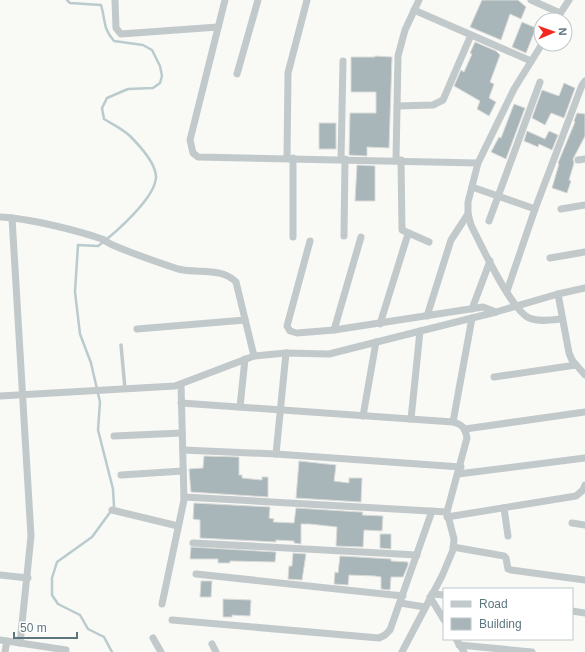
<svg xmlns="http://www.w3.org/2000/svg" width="585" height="652" font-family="Arial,sans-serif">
<rect width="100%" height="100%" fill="#f9f9f6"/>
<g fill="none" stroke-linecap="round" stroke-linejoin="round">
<!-- stream -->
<path stroke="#bacbcd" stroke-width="2.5" d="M67 0 70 3 101 5C106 21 102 27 114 41L143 45 152 50 160 66 162 76 160 83 153 88 128 89 107 98 102 108 104 119C112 124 123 129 130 136 139 145 155 163 156 176 157 197 114 234 98 246L78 245 75 292 80 334 91 363 100 402 98 430 113 489 114 507 92 537 57 562 52 578V595L58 604 80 615 88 629 104 637 112 652"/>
</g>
<!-- building -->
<g fill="#a8b6b9" stroke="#dbdbd9">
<path d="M482 0H518L526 7 521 19 510 14 501 40 470 27Z"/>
<path d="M522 22 536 28 526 53 512 47Z"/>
<path d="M475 42 496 51 500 55 490 82 494 84 489 98 496 102 489 116 477 109 480 101 454 86 461 70 464 72 472 54 470 53Z"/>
<path d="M375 56 392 57 389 148 367 147V156L349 155 350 113H376V92H351V57H375Z"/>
<path d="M564 83 575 88 564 118 551 113 545 125 532 118 542 90 559 96Z"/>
<path d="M514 104 525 108 506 159 491 152 499 137 501 138Z"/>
<path d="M577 113 585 114V136L573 159 574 163 569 180 571 181 567 193 552 188 559 164 558 163 575 122 574 121Z"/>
<rect x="319" y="123" width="17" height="26"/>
<path d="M527 131 545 139 549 131 558 135 552 150 539 144 538 147 524 141Z"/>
<path d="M357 165 375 166V201H355Z"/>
<path d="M204 456 239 457V475H242V478L262 480V477H268V497L191 492 189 469 203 468Z"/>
<path d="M299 461 336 465 334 481 349 483V478H362L361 502 296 498Z"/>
<path d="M194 503 270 507 269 518 274 519 273 522 294 523 296 508 360 512H363L362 515 383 516 382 531 364 530 363 547 336 546 337 527 310 524H301V544L294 543V541L276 540V542L200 538V520L193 519Z"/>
<path d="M380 534H391V549L380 548Z"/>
<path d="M191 547 276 552 275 562 230 561V563H218V559H190Z"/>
<path d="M293 553 306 554 302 580 288 579 289 566H292Z"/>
<path d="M340 556 391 559V561L408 562V565L403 577H391L390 590 381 589V577L375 576 349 575 348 585 334 584 335 572 338 573Z"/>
<path d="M201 581H212L211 597H200Z"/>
<path d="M223 599 251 600 250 616 232 615V617H223Z"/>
</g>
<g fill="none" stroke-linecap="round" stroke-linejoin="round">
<!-- lane -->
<path stroke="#c2c9cb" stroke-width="3.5" d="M121 345 125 389"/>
<!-- street -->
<g stroke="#c2c9cb" stroke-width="7">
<path d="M115 0 116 28 121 34 218 27"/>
<path d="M225 0 190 140 193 153 198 157 478 163"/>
<path d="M531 0 560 13"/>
<path d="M414 10 531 61"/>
<path d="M556 20 569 0"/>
<path d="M542 44 514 89 478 163 468 202V214L471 225C481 245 511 310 529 318 539 322 552 320 562 319"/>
<path d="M237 74 258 0"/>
<path d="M397 106 433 105 443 100 471 35"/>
<path d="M287 158 288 73 307 0"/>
<path d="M293 158V237"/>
<path d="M341 159 343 61"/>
<path d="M396 160 398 56 405 30 419 0"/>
<path d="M401 160 402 230 429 242"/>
<path d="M578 160 585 159"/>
<path d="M472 187 535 209"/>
<path d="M561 209 585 205"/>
<path d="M0 217C27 218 76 230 102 239 106 241 110 244 115 246 136 255 157 262 178 269 198 274 221 267 236 282L254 356"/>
<path d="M12 218 31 536 20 643"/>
<path d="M489 221 540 82"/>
<path d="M344 236 345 159"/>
<path d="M310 241 287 326 290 331 297 333 334 330 483 307 496 312"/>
<path d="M550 258 585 252"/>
<path d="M507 291 535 209 582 85 585 81"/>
<path d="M558 294 569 353 572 360 585 375"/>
<path d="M472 309 490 261"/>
<path d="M427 316 451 240 468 214"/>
<path d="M380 324 408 234"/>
<path d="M137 329 245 320"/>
<path d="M334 330 361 237"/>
<path d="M494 377 576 365"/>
<path d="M0 396 175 386 254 356 286 353 329 354 496 312 558 294 585 288"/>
<path d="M181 403 453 422C463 425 465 428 467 438L447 512 454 539 453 550 442 576 402 652"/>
<path d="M240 407 245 359"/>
<path d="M363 416 376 342"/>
<path d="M411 419 420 331"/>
<path d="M453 422 472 318"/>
<path d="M465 429 585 412"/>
<path d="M114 436 182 433"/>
<path d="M183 450 276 454 461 467"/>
<path d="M276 454 286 353"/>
<path d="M458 474 585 458"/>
<path d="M121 475 183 471"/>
<path d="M184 497 447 512"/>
<path d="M504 508 508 536"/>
<path d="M112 510 178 526"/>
<path d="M447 517 576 496 583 490 585 485"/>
<path d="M572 523 585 525"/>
<path d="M193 543 417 555"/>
<path d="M453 547 504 556 506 558 508 569 511 570 585 580"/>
<path d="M196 574 403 596"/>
<path d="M0 575 28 578"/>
<path d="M432 594 444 595"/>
<path d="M430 597 444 620"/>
<path d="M400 603 425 607"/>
<path d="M162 604 184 500 181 384"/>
<path d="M572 611 585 613"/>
<path d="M172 620 379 638 385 635 390 630 432 511"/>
<path d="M153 638 161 652"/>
<path d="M456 639 464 652"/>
<path d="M0 640 66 650"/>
<path d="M212 644 216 652"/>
<path d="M459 645 532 652"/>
<path d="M5 652 7 641"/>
</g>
</g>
<!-- legend -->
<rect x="443" y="588" width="130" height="52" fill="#ffffff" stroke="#bec8cb"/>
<rect x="451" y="601" width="20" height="6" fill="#c2c9cb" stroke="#bec8cb"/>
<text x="479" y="608" font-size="12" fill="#5d767e">Road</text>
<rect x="451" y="618" width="20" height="12" fill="#a8b6b9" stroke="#bec8cb"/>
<text x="479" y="628" font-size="12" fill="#5d767e">Building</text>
<!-- north arrow -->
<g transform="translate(553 32) rotate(88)"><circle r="19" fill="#ffffff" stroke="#bec8cb"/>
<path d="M0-3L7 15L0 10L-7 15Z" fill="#f3271d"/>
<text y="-6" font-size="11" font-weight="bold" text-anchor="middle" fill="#5d767e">N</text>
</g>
<!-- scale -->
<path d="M14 632v6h63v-6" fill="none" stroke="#5d767e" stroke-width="2"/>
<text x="20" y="632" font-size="12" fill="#5d767e" stroke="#ffffff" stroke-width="3" paint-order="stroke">50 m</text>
</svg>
